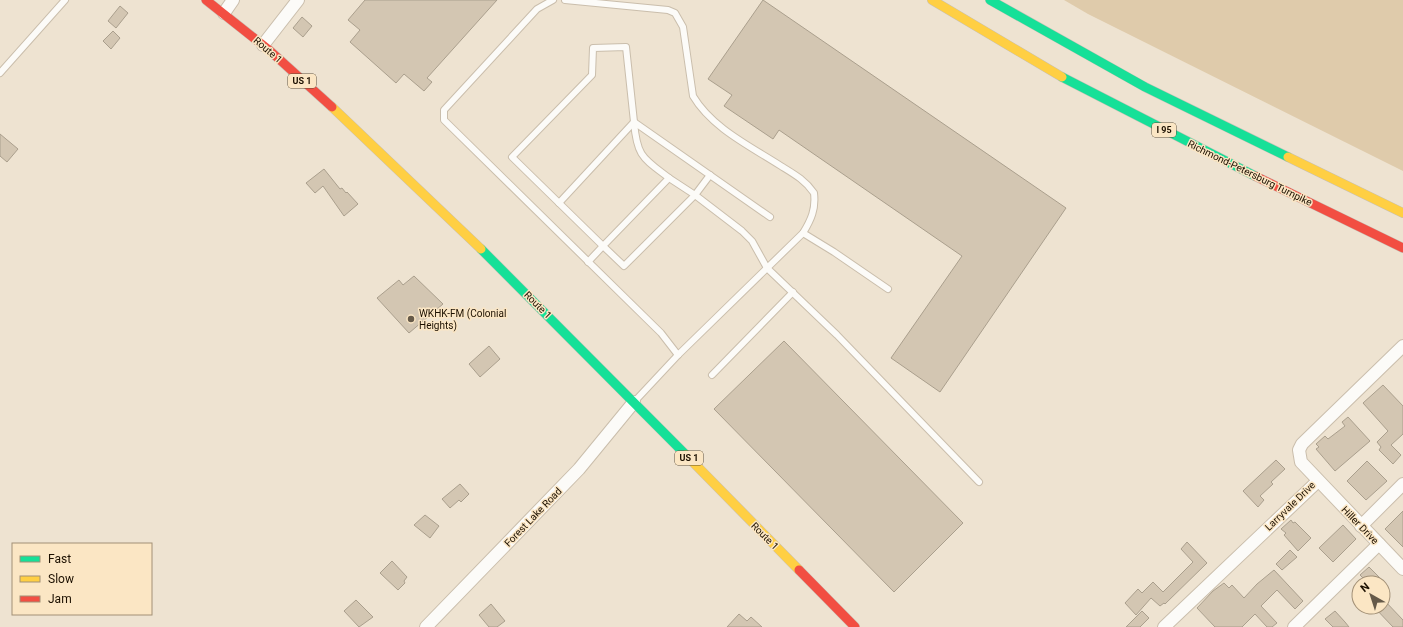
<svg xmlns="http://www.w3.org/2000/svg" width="1403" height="627" font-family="Roboto,sans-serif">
<rect width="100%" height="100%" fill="#eee3d1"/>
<!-- green -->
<path fill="#dfcbab" d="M1064 0H1403V171L1088 14Z"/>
<!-- building -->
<g fill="#d3c6b2" stroke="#aa9f8d">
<path d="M365 0H497L427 78 432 82 424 91 404 74 396 83 350 42 360 30 348 20Z"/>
<path d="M763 0 1066 208 940 392 891 358 962 256 779 130 773 139 724 106 732 95 708 79Z"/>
<path d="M120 6 128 13 116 28 108 21Z"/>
<path d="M302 17 312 26 303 37 293 28Z"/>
<path d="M113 31 120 38 111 49 103 41Z"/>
<path d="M0 134 18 149 7 162 0 156Z"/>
<path d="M324 169 340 189 342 188 346 193 347 192 358 204 344 216 323 186 315 193 306 183Z"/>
<path d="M414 276 443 304 409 333 377 298 399 280 403 285Z"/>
<path d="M784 341 963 523 894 592 714 409Z"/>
<path d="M489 346 500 359 480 377 469 364Z"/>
<path d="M1383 385 1403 406V434L1391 445 1401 455 1393 464 1379 450 1381 447 1377 442 1388 431 1363 403Z"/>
<path d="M1348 417 1370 441 1335 471 1316 449 1319 447 1316 444 1325 436 1328 439 1345 426 1342 422Z"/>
<path d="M1276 460 1285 469 1271 482 1273 484 1260 496 1264 500 1258 507 1243 491Z"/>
<path d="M1367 461 1387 481 1366 500 1347 481Z"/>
<path d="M460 484 469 494 461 502 459 500 450 508 442 499Z"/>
<path d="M1403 511V547L1385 529Z"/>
<path d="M425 515 439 526 430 538 414 525Z"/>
<path d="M1291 520 1293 523 1295 522 1311 538 1298 551 1284 535 1286 533 1281 529Z"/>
<path d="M1343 525 1356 539 1333 562 1319 548Z"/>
<path d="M1187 542 1207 563 1165 604 1164 603 1160 606 1151 598 1136 615 1125 603 1138 589 1142 593 1153 582 1163 592 1193 562 1181 549Z"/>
<path d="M1290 550 1297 557 1282 570 1276 564Z"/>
<path d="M392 561 407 577 404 581 405 583 398 590 380 573Z"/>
<path d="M1369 567 1385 583H1368L1360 575Z"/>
<path d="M1274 570 1303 601 1295 609 1277 590 1261 606 1277 623 1272 627H1267L1255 614 1242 627H1215L1197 608 1213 591 1224 583 1229 588 1232 585 1244 598 1257 584Z"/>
<path d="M1383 599 1403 620V627H1393L1374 607H1383Z"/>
<path d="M356 600 373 617 359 627 344 611Z"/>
<path d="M491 604 505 621 497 627H489L479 615Z"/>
<path d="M1142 611 1149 618 1140 627H1126Z"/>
<path d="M1335 611 1345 622 1349 627H1333L1325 619Z"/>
<path d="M739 614 747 621 751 617 762 627H727Z"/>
</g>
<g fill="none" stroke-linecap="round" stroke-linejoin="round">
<defs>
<g id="lane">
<path d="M553 0 537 9 444 110V120L661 333 678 355"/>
<path d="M565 0 668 10 675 13 683 27 693 96C712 128 750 146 781 166 794 174 805 180 814 193 816 209 811 220 803 233L678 355 635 401"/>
<path d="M0 73 65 0"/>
<path d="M634 122C637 157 643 158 669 178L603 246 624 266 695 195 742 231 752 241 767 268 837 335 979 482"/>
<path d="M669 178 695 195 710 175"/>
<path d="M559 203 634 122"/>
<path d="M803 233 834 252 888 289"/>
<path d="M588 262 603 246 512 157 592 75 593 48 626 47 634 122 770 217"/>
<path d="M712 375 793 292"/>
</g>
<g id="street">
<path d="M224 13 233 0"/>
<path d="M263 45 298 0"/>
<path d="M1403 346 1302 444 1299 450 1301 462 1403 569"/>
<path d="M1361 526 1403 484"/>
<path d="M426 627 579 469 634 402"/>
<path d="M1164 627 1318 481"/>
<path d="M1294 627 1379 544"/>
</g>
<g id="fast">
<path d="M990 0 1145 87 1288 157"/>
<path d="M1062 77 1255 176"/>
<path d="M481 249 686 455"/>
</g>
<g id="slow">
<path d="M932 0 1062 77"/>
<path d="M332 107 481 249"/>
<path d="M1288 157 1403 213"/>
<path d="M686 455 799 570"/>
</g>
<g id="jam">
<path d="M206 0 269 50 332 107"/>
<path d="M1255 176 1403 248"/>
<path d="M799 570 855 627"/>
</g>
</defs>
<!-- lane casing -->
<use href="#lane" stroke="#cabeac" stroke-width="8"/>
<!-- street casing -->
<use href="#street" stroke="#cabeac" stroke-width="14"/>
<!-- fast casing -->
<use href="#fast" stroke="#c7c0b7" stroke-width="10"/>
<!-- slow casing -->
<use href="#slow" stroke="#c7c0b7" stroke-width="10"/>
<!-- jam casing -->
<use href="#jam" stroke="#c7c0b7" stroke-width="10"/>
<!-- lane -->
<use href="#lane" stroke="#fcfbf8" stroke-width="6"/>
<!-- street -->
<use href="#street" stroke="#fcfbf8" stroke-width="12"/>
<!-- fast -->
<use href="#fast" stroke="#16e098" stroke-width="9"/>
<!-- slow -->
<use href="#slow" stroke="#ffcf43" stroke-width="9"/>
<!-- jam -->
<use href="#jam" stroke="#f24e42" stroke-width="9"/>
</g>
<!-- markers -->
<circle fill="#665a49" stroke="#fbe6c4" stroke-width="1.5" cx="411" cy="319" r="4"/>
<g text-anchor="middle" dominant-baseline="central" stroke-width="3" stroke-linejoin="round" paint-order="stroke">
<!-- shield labels -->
<g fill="#fbe6c4" stroke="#5f503b" stroke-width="1">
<rect x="288" y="74" width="28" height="14" rx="3"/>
<rect x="1152" y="123" width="24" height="14" rx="3"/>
<rect x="675" y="451" width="28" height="14" rx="3"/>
</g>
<g font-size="9" font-weight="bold" fill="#1c1000">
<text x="302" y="81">US 1</text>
<text x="1164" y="130">I 95</text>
<text x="689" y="458">US 1</text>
</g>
<!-- street labels -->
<g font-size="10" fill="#1c1000" stroke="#fbe6c4">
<text transform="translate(268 50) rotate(41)">Route 1</text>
<text transform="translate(1250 173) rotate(26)">Richmond-Petersburg Turnpike</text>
<text transform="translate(538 305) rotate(45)">Route 1</text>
<text transform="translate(1290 506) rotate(-44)">Larryvale Drive</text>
<text transform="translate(533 517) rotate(-46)">Forest Lake Road</text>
<text transform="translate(1360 525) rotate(46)">Hiller Drive</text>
<text transform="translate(765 536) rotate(45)">Route 1</text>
</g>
<!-- poi labels -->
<g font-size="10" fill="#1c1000" stroke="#fbe6c4" text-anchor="start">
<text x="419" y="313">WKHK-FM (Colonial<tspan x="419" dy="12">Heights)</tspan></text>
</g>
</g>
<!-- legend -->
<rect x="12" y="543" width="140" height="72" fill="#fbe6c4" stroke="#a29076"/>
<rect x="20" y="556" width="20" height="6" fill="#16e098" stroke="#a29076"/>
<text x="48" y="563" font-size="12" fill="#1c1000">Fast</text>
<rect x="20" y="576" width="20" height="6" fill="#ffcf43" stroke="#a29076"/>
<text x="48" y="583" font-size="12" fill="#1c1000">Slow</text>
<rect x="20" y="596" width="20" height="6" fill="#f24e42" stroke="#a29076"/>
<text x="48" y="603" font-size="12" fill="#1c1000">Jam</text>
<!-- north arrow -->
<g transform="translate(1371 595) rotate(321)"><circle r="19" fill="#fbe6c4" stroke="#a29076"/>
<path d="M0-3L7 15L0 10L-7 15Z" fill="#665a49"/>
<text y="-6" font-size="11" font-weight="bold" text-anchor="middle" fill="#1c1000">N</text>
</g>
</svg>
